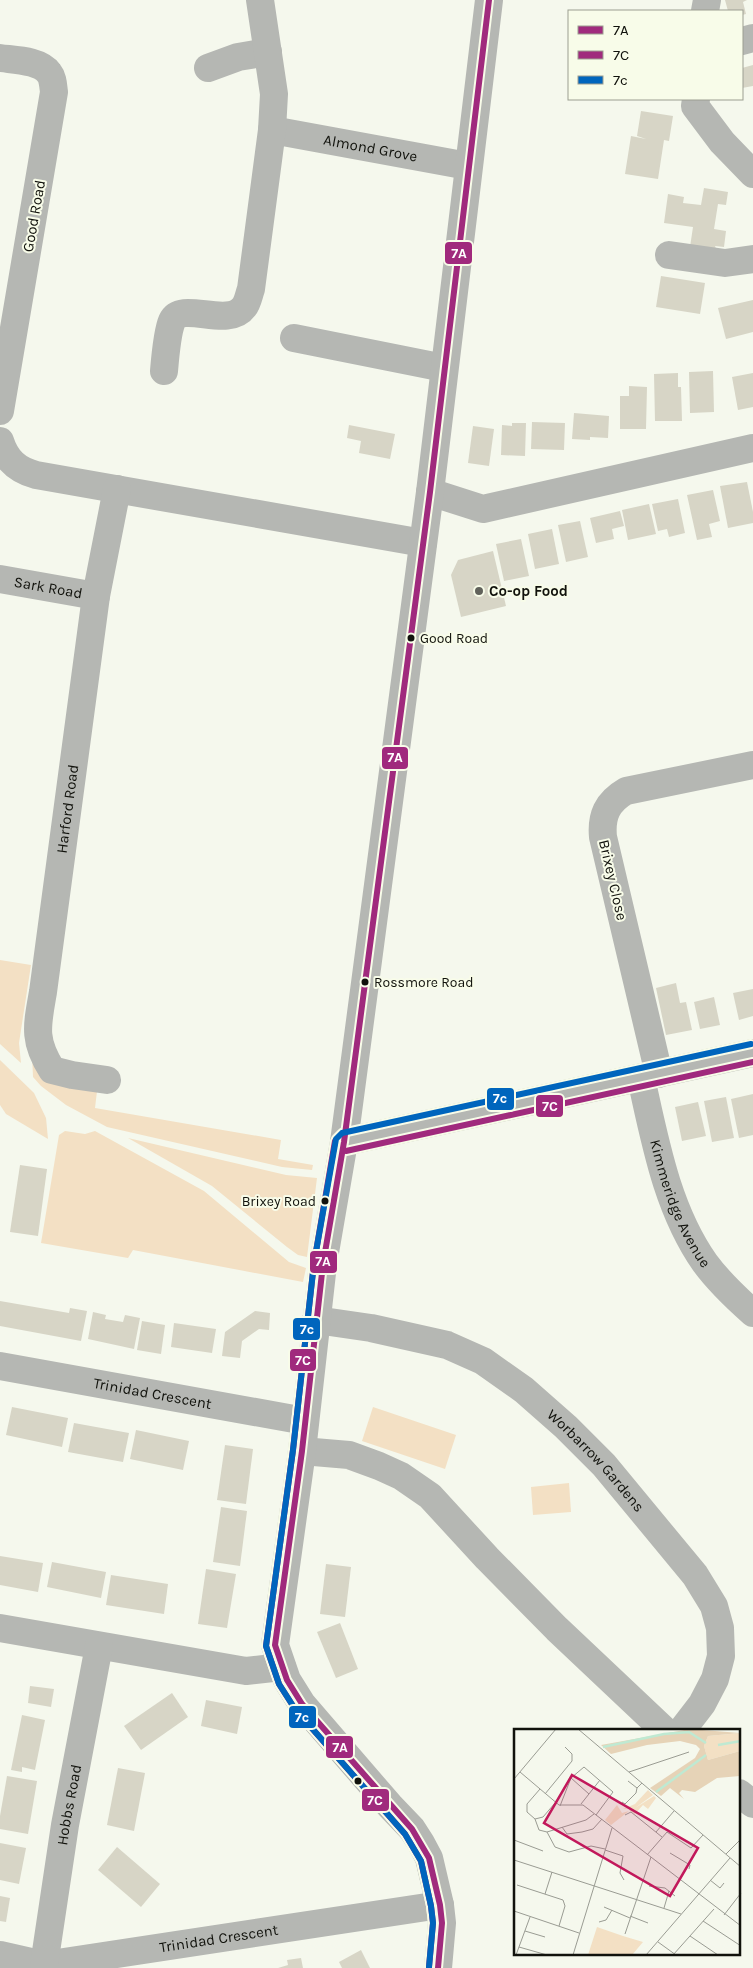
<svg xmlns="http://www.w3.org/2000/svg" width="753" height="1968" font-family="Karla,sans-serif">
<rect width="100%" height="100%" fill="#f5f8ed"/>
<!-- green -->
<g fill="#f3e0c4">
<path d="M0 960 31 965 19 1043 21 1063 0 1044Z"/>
<path d="M32 1054 98 1083 95 1108 281 1140 278 1159 313 1165 312 1170 282 1167 107 1127 66 1105 41 1086 33 1077Z"/>
<path d="M0 1060 34 1093 46 1118 48 1139 6 1114 0 1105Z"/>
<path d="M65 1131 85 1134 95 1131 204 1191 289 1262 306 1268 303 1282 133 1250 128 1258 41 1243 59 1135Z"/>
<path d="M128 1138 286 1175 317 1178 307 1257 298 1255 287 1247 212 1186Z"/>
<path d="M373 1407 456 1435 445 1469 362 1441Z"/>
<path d="M569 1483 571 1512 533 1515 531 1487Z"/>
</g>
<!-- building -->
<g fill="#d7d5c6">
<path d="M725 0H747L743 2 746 14 742 15V11H728Z"/>
<path d="M753 65V86L742 88V68Z"/>
<path d="M641 111 673 116 669 141 664 140 658 179 625 174 631 136 646 139 637 136Z"/>
<path d="M704 188 728 192 726 205 718 204 714 229 726 231 724 247 715 246 717 251 690 247 693 227 664 223 668 194 684 197 683 203 701 205Z"/>
<path d="M661 276 705 283 700 314 656 307Z"/>
<path d="M753 300V332L726 339 718 308Z"/>
<path d="M713 371 714 412 690 413 689 372Z"/>
<path d="M678 373V387H681L682 421H655L654 374Z"/>
<path d="M753 373V407L738 410 732 377Z"/>
<path d="M629 386 647 387 646 429H620V396H629Z"/>
<path d="M574 413 609 416 608 438 590 437V440L572 439Z"/>
<path d="M532 422 565 423 564 450 531 449Z"/>
<path d="M512 423H526L525 456 501 455 502 425 512 426Z"/>
<path d="M349 425 395 434 390 459 359 453 361 441 347 438Z"/>
<path d="M473 426 494 429 489 466 468 463Z"/>
<path d="M747 482 753 512V523L728 528 720 486Z"/>
<path d="M713 490 720 521 709 524 712 537 697 540 687 495Z"/>
<path d="M678 499 685 533 669 537 667 529 658 531 652 504Z"/>
<path d="M649 504 656 534 628 540 622 510Z"/>
<path d="M620 511 624 526 612 529 614 539 596 543 590 518Z"/>
<path d="M580 521 588 557 566 562 558 525Z"/>
<path d="M552 529 559 564 535 569 528 534Z"/>
<path d="M521 539 529 576 504 581 496 544Z"/>
<path d="M493 551 506 606 461 617 451 575 458 560Z"/>
<path d="M676 983 680 1003 686 1002 692 1030 666 1035 656 988Z"/>
<path d="M753 989V1016L739 1020 733 993Z"/>
<path d="M714 997 720 1025 700 1029 694 1002Z"/>
<path d="M753 1094V1135L739 1138 731 1099Z"/>
<path d="M726 1097 734 1138 712 1142 704 1101Z"/>
<path d="M698 1102 706 1136 682 1141 675 1107Z"/>
<path d="M20 1165 47 1169 38 1236 10 1232Z"/>
<path d="M0 1301 69 1313 70 1308 87 1311 81 1341 0 1326Z"/>
<path d="M255 1311 270 1313 269 1330 259 1329 242 1341 240 1358 222 1356 225 1332Z"/>
<path d="M93 1312 106 1315 105 1319 123 1322 125 1315 140 1318 134 1349 88 1339Z"/>
<path d="M142 1321 165 1325 161 1354 137 1350Z"/>
<path d="M174 1323 216 1329 212 1353 171 1347Z"/>
<path d="M12 1407 68 1418 62 1447 6 1435Z"/>
<path d="M74 1423 129 1433 123 1462 68 1452Z"/>
<path d="M136 1430 189 1441 183 1470 130 1459Z"/>
<path d="M225 1445 253 1449 246 1504 217 1500Z"/>
<path d="M221 1507 247 1511 240 1566 213 1562Z"/>
<path d="M0 1556 43 1563 38 1592 0 1585Z"/>
<path d="M52 1562 106 1572 101 1598 47 1587Z"/>
<path d="M326 1564 351 1567 345 1617 320 1614Z"/>
<path d="M206 1569 236 1574 227 1628 198 1624Z"/>
<path d="M111 1575 168 1584 164 1614 106 1605Z"/>
<path d="M340 1623 358 1669 336 1678 317 1632Z"/>
<path d="M30 1686 54 1689 51 1707 28 1703Z"/>
<path d="M172 1693 188 1717 141 1750 124 1726Z"/>
<path d="M206 1700 242 1707 237 1734 201 1726Z"/>
<path d="M22 1715 45 1720 35 1770 22 1767V1772L11 1770Z"/>
<path d="M118 1768 145 1773 134 1831 107 1825Z"/>
<path d="M7 1776 37 1781 28 1834 0 1829V1816Z"/>
<path d="M0 1843 26 1848 19 1884 0 1880Z"/>
<path d="M117 1847 160 1884 141 1907 98 1870Z"/>
<path d="M0 1896 10 1898 6 1922 0 1921Z"/>
<path d="M361 1950 370 1968H342L339 1962Z"/>
<path d="M301 1958 303 1968H278L288 1965 287 1960Z"/>
</g>
<g fill="none" stroke-linecap="round" stroke-linejoin="round">
<!-- minor -->
<g stroke="#b5b7b3" stroke-width="28">
<path d="M705 11 707 0"/>
<path d="M742 41 753 38"/>
<path d="M0 58C14 60 40 60 49 73 53 78 53 85 54 92L0 411"/>
<path d="M208 68 238 57 268 52"/>
<path d="M696 99 695 106 722 142 753 174"/>
<path id="s1" d="M272 130 468 166"/>
<path d="M669 255 725 263 753 259"/>
<path d="M294 338 444 368"/>
<path d="M164 371C165 359 168 330 172 321 181 300 228 329 244 307 248 302 249 294 251 289L272 130 274 94 260 0"/>
<path d="M0 441C6 460 17 470 36 475L423 543"/>
<path d="M430 492 483 509 753 448"/>
<path id="s2" d="M0 579 96 596"/>
<path d="M659 1074 603 837C601 816 607 802 626 791L753 765"/>
<path id="s3" d="M641 1078C655 1141 667 1209 705 1263 719 1282 736 1298 753 1313"/>
<path id="s4" d="M107 1080 72 1075 52 1070C33 1040 37 1026 43 992L96 596 117 489"/>
<path d="M344 1142 753 1053"/>
<path id="s5" d="M316 1320 371 1328 447 1345 483 1361 524 1390 566 1427 604 1465 695 1575 714 1606 720 1628 721 1656 715 1679 702 1704 682 1730"/>
<path id="s6" d="M0 1366 305 1421"/>
<path d="M302 1451 349 1455 379 1466 401 1476 430 1496 487 1558 557 1629 664 1730"/>
<path d="M0 1628 246 1671 282 1667"/>
<path d="M739 1793 753 1804"/>
<path id="s7" d="M0 1955 44 1965 440 1905"/>
<path id="s8" d="M44 1965 65 1825 99 1646"/>
<path d="M438 1968 442 1923 440 1905 429 1858 421 1843 412 1829 390 1806 302 1704 287 1680 275 1645 302 1451 323 1264 344 1142 430 492 489 0"/>
</g>
<defs>
<path id="bus-1" d="M438 1968 442 1923 440 1905 429 1858 412 1829 302 1704 287 1680 275 1645 302 1451 323 1264 344 1142 430 492 489 0"/>
<g id="bus-2">
<path d="M335 1141 314 1263 293 1450 266 1646 279 1684 295 1709 405 1834 421 1861 431 1906 433 1923 429 1967"/>
<path d="M346 1151 753 1062"/>
</g>
<path id="bus-3" d="M429 1967 433 1923 431 1906 421 1861 405 1834 295 1709 279 1684 266 1646 293 1450 314 1263 336 1139 342 1133 751 1044"/>
</defs>
<!-- bus-1 casing -->
<use href="#bus-1" stroke="#f8fce9" stroke-width="10"/>
<!-- bus-2 casing -->
<use href="#bus-2" stroke="#f8fce9" stroke-width="10"/>
<!-- bus-3 casing -->
<use href="#bus-3" stroke="#f8fce9" stroke-width="10"/>
<!-- bus-1 -->
<use href="#bus-1" stroke="#a02a7d" stroke-width="6"/>
<!-- bus-2 -->
<use href="#bus-2" stroke="#a02a7d" stroke-width="6"/>
<!-- bus-3 -->
<use href="#bus-3" stroke="#0065bd" stroke-width="6"/>
</g>
<!-- markers -->
<circle fill="#61625b" stroke="#f8fce9" stroke-width="2" cx="479" cy="591" r="5"/>
<g fill="#11120c" stroke="#f8fce9" stroke-width="2">
<circle cx="411" cy="638" r="4.5"/>
<circle cx="365" cy="982" r="4.5"/>
<circle cx="325" cy="1201" r="4.5"/>
<circle cx="358" cy="1781" r="4.5"/>
</g>
<g text-anchor="middle" dominant-baseline="central" stroke-width="4" stroke-linejoin="round" paint-order="stroke">
<!-- bus labels -->
<g font-size="14" fill="#11120c" stroke="#f8fce9" text-anchor="start">
<text x="420" y="638">Good Road</text>
<text x="374" y="982">Rossmore Road</text>
<text x="316" y="1201" text-anchor="end">Brixey Road</text>
</g>
<!-- street labels -->
<g font-size="15" fill="#11120c" stroke="#f8fce9">
<text stroke="none"><textPath href="#s1" startOffset="100">Almond Grove</textPath></text>
<text transform="translate(34 216) rotate(-80)">Good Road</text>
<text stroke="none"><textPath href="#s2" startOffset="49">Sark Road</textPath></text>
<text stroke="none"><textPath href="#s4" startOffset="322">Harford Road</textPath></text>
<text transform="translate(613 880) rotate(77)">Brixey Close</text>
<text stroke="none"><textPath href="#s3" startOffset="132">Kimmeridge Avenue</textPath></text>
<text stroke="none"><textPath href="#s6" startOffset="155">Trinidad Crescent</textPath></text>
<text stroke="none"><textPath href="#s5" startOffset="324">Worbarrow Gardens</textPath></text>
<text stroke="none"><textPath href="#s8" startOffset="162">Hobbs Road</textPath></text>
<text stroke="none"><textPath href="#s7" startOffset="222">Trinidad Crescent</textPath></text>
</g>
<!-- poi labels -->
<g font-size="15" font-weight="bold" fill="#11120c" stroke="#f8fce9" text-anchor="start">
<text x="489" y="591">Co-op Food</text>
</g>
</g>
<!-- overview -->
<g transform="translate(514 1729)">
<rect width="226" height="226" fill="#f5f8ed"/>
<path d="M226 4V22L194 31 190 17 194 7ZM134 61 139 66 121 79 140 67 142 69 134 80 129 76 121 85 115 81 119 79 109 80 121 75ZM103 76 108 84 115 82 97 96 91 91ZM83 198 109 207 129 213 118 226H74Z" fill="#f3e0c4"/>
<path d="M176 0 226 4 194 7 190 17 194 31 226 22V47L203 49 181 63 168 61 165 64 170 70 156 59 147 67 136 59 181 29 186 20 182 16 166 12 133 16 97 25 87 16Z" fill="#e6d3b7"/>
<path fill="none" stroke="#bfe9d2" stroke-width="2.5" d="M204 16 227 12M89 18 150 5 175 3 192 14M142 63 192 26"/>
<path fill="none" stroke="#9a9c93" stroke-width="1" d="M64 0 227 138M6 43 45 76H69L227 197M115 43 175 23M57 49 75 65M0 50 42 0M114 52 123 59 128 54M26 60 13 75V83L21 90 25 101 33 103 41 118 55 123 77 117 91 120M31 65 58 32V25L51 18M108 73 111 75 122 64 123 59M67 75 86 51M46 77 57 49 70 38 99 63 82 86M111 86 117 83 148 108M21 90 29 88 41 74M48 98 53 105 68 103 79 100 88 90M33 103 72 91 80 85M142 103 160 82M0 111 29 122M91 121 109 127 106 144 110 151M156 124 176 136 175 140M212 125 227 110M133 126 153 103 177 119 189 106M0 131 167 185M196 151 206 159 210 154M3 156 49 171 51 177 45 197M135 157 151 159 161 167M31 165 38 143M90 178 116 189M150 179 155 162M0 182 65 204M210 186 227 164M116 187 134 194M189 192 227 217M85 193 92 191 98 181M11 202 31 208M111 205 137 128M176 207 204 226M144 213 162 226M5 218 33 226M2 226 16 188M59 226 98 99M132 226 216 129M159 226 200 180"/>
<path fill="#c2185b" fill-opacity="0.15" stroke="#c2185b" stroke-width="2.5" d="M58 46 184 119 156 167 30 94Z"/>
<rect width="226" height="226" fill="none" stroke="#11120c" stroke-width="2.5"/>
</g>
<g stroke="#f8fce9" stroke-width="2">
<rect x="444" y="241" width="29" height="24" rx="5" fill="#a02a7d"/>
<rect x="381" y="746" width="28" height="24" rx="5" fill="#a02a7d"/>
<rect x="486" y="1087" width="29" height="24" rx="5" fill="#0065bd"/>
<rect x="535" y="1094" width="29" height="24" rx="5" fill="#a02a7d"/>
<rect x="309" y="1250" width="29" height="24" rx="5" fill="#a02a7d"/>
<rect x="292" y="1317" width="29" height="24" rx="5" fill="#0065bd"/>
<rect x="289" y="1348" width="28" height="24" rx="5" fill="#a02a7d"/>
<rect x="288" y="1705" width="29" height="24" rx="5" fill="#0065bd"/>
<rect x="325" y="1735" width="29" height="24" rx="5" fill="#a02a7d"/>
<rect x="361" y="1788" width="29" height="24" rx="5" fill="#a02a7d"/>
</g>
<g font-size="14" text-anchor="middle" font-weight="bold" fill="#fff">
<text x="459" y="258">7A</text>
<text x="395" y="762">7A</text>
<text x="500" y="1103">7c</text>
<text x="550" y="1111">7C</text>
<text x="323" y="1266">7A</text>
<text x="307" y="1334">7c</text>
<text x="303" y="1365">7C</text>
<text x="302" y="1722">7c</text>
<text x="340" y="1752">7A</text>
<text x="375" y="1805">7C</text>
</g>
<!-- legend -->
<rect x="568" y="10" width="175" height="90" fill="#f8fce9" stroke="#9c9e91"/>
<rect x="578" y="26" width="25" height="8" fill="#a02a7d" stroke="#9c9e91"/>
<text x="613" y="35" font-size="15" fill="#11120c">7A</text>
<rect x="578" y="51" width="25" height="8" fill="#a02a7d" stroke="#9c9e91"/>
<text x="613" y="60" font-size="15" fill="#11120c">7C</text>
<rect x="578" y="76" width="25" height="8" fill="#0065bd" stroke="#9c9e91"/>
<text x="613" y="85" font-size="15" fill="#11120c">7c</text>
</svg>
